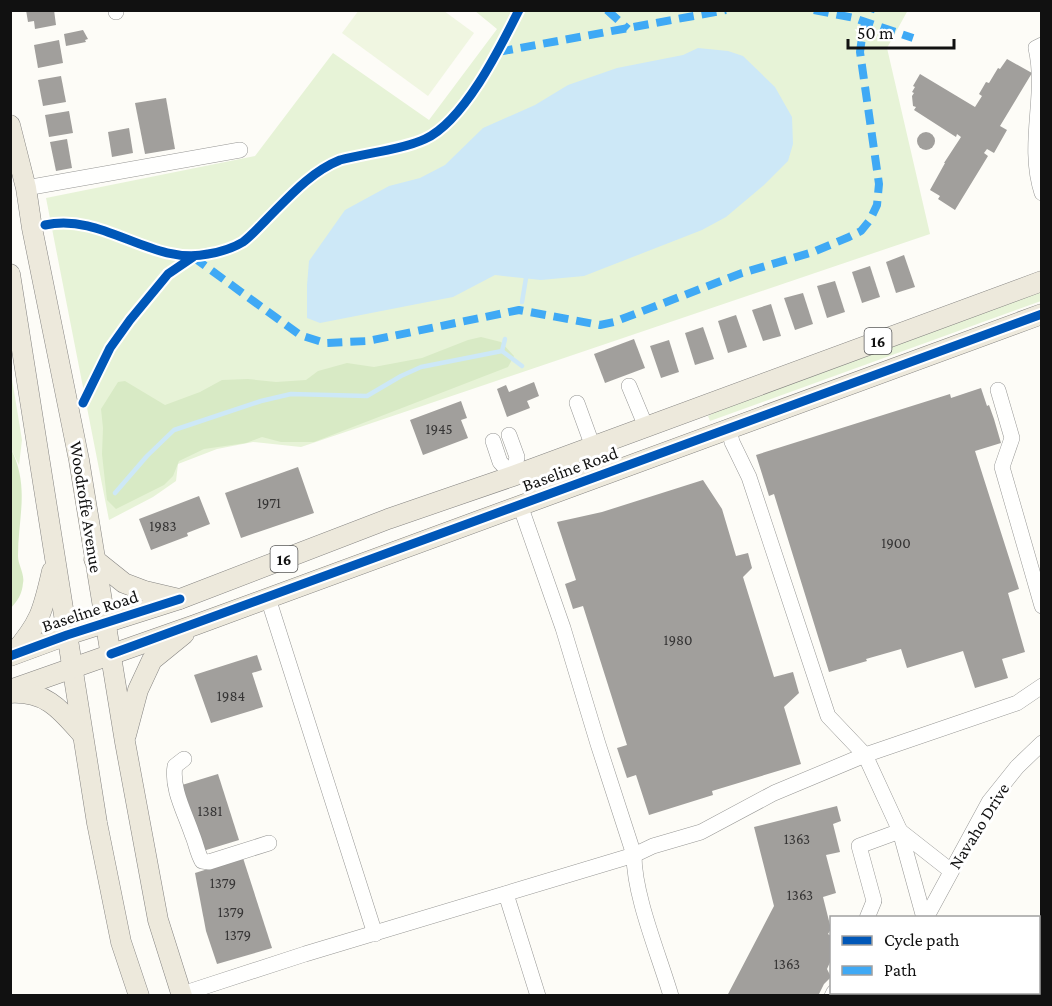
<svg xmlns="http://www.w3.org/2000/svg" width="1052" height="1006" font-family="'Crimson Pro',serif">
<rect width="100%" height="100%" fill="#fdfcf7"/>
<!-- green -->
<g fill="#e7f3d7">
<path d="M908 10 887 48 930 234 301 447 253 442 217 449 178 464 176 481 153 497 109 520 46 198 255 156 333 53 429 120 497 29 475 11Z"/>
<path d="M1041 291V301L710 421 708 416 724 407Z"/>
<path d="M10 367 22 440 19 465 11 449Z"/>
</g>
<!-- forest -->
<g fill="#d8eac5">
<path d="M481 337 501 342 514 356 508 367 314 442H281L262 437 246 443 204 449 179 461 173 476 164 485 116 509 107 500 102 454 103 428 101 409 118 382 125 381 165 405 200 392 222 380 248 379 276 382 306 380 318 371 347 363 374 367 422 358 468 340Z"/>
<path d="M11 449C30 487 18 517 18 556 18 565 25 574 23 583 22 594 18 600 11 608Z"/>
</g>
<!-- pitch -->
<path fill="#f0f6e1" d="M359 10 444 11 474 33 428 96 342 33Z"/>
<!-- water -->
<path fill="#cde8f7" d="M698 48 728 51 743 56 775 87 792 117 793 144 788 161 764 185 726 217 702 230 584 276 541 280 495 275 453 297 320 323 307 318V285L309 261 345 210 389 186 420 178 445 165 483 128 535 105 568 85 617 68 683 55Z"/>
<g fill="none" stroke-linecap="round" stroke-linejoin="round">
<!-- stream -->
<g stroke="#cde8f7" stroke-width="4.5">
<path d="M522 302 526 278"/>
<path d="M502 351 505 339"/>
<path d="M115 493 147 456 174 430 261 401 291 394 367 396 401 376 421 367 502 351 522 366"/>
</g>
</g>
<!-- building -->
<g fill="#a19f9c">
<path d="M26 10H54L56 25 35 29 34 21 28 22Z"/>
<path d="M83 30 88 39 85 40 86 42 66 46 64 34Z"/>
<path d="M59 40 63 63 38 68 34 45Z"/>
<path d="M1007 59 1032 73 1000 126 1007 130 994 153 987 149 984 153 988 156 955 210 938 199 940 196 930 190 945 163H944L961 137 957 134 956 137 914 110 916 107 913 106 912 96 914 93 912 92 915 87 913 86 920 74 975 107 982 96 979 94 986 82 989 83 998 68 1000 69Z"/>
<path d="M61 76 66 102 43 106 38 80Z"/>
<path d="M166 98 175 149 145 154 135 103Z"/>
<path d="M69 111 73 133 49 137 45 115Z"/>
<path d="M129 128 133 153 112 157 108 132Z"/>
<circle cx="926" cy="141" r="9"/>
<path d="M67 139 72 168 56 171 50 142Z"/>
<path d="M904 255 915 287 896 293 886 262Z"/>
<path d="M870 266 880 297 862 303 852 272Z"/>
<path d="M835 281 845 312 827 318 817 286Z"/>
<path d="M803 293 813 324 795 330 784 298Z"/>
<path d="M771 304 781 336 763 341 752 310Z"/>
<path d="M736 315 747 347 728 353 718 321Z"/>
<path d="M703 327 714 359 695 365 685 333Z"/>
<path d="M634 339 645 368 605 383 594 354Z"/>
<path d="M669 340 679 372 661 378 650 346Z"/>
<path d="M534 382 539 396 527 401 530 408 507 417 497 389 506 385 509 392Z"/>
<path d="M981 388 987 406 989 405 994 419 1001 443 975 451 1019 589 1008 593 1025 652 1002 659 1008 678 975 688 963 651 907 668 901 649 866 659 867 661 829 672 774 494 769 496 756 455 950 394 951 398Z"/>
<path d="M461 401 467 418 461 420 468 438 423 455 410 420Z"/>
<path d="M298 467 314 513 241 538 225 493Z"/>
<path d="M703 480 722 509 736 556 748 553 752 568 743 577 774 677 793 672 799 693 784 707 801 764 712 791 713 795 649 815 636 775 627 778 617 748 627 745 583 606 573 609 565 584 576 580 557 522 602 512Z"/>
<path d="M199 496 210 524 187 533 188 536 151 550 139 519Z"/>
<path d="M257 655 262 670 252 673 263 707 211 723 194 675Z"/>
<path d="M218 774 239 840 203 851 182 785Z"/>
<path d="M837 806 841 821 833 824 840 852 826 855 836 893 823 897 831 929 828 934 831 936V960L827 969 831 977 824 984 818 996H727L774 906 754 827Z"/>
<path d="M243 858 272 948 217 964 206 931 195 873Z"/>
</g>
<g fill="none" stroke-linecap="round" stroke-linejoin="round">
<defs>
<g id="minor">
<path d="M116 10V12"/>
<path d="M1042 45 1036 48C1047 97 1026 143 1042 193"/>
<path d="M26 188 240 150"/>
<path d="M629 386 646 427"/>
<path d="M998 390 1012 438 1002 467 1042 606"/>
<path d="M577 403 593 447"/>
<path d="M729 429 732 442 749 477 828 716 865 755 900 831 924 918"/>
<path d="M509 435 517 457 513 476"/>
<path d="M493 441 500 462 513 476"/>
<path d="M520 505 563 628 598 744 634 855C634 896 659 955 671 996"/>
<path d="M268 598 375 934"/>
<path d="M184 759 175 766C171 788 185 813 192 834 196 843 197 852 202 861L209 862 269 843"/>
<path d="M900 831 951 871"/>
<path d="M506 894 538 996"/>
<path d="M867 918 874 901 859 846 900 831"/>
<path d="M926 918 989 802 1017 767 1042 743"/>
<path d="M999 992V996"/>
<path d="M182 994 305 954 634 855 653 846 701 832 774 793 865 755 1017 703 1042 686"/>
<path d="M832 996 834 992"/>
<path d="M886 996 888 992"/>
</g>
<g id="major">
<path d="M10 125 26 188 32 228 79 460 125 742 158 920 182 996"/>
<path d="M10 274 97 823 121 942 139 996"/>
<path d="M94 559 124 583 145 591 179 599"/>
<path d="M13 654C40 623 43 611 52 571"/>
<path d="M10 656 67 635 180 599 388 519 513 476 1042 281"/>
<path d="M10 690 195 625 1042 314"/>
<path d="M10 693C46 691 60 709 81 733"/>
<path d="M126 735 138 690 152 660 184 634"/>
</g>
</defs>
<!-- minor casing -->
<use href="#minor" stroke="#979795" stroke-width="16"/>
<!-- major casing -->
<use href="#major" stroke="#858482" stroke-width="21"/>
<!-- minor -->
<use href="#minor" stroke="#fffffe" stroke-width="15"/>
<!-- major -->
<use href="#major" stroke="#ede9dc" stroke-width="20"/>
<!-- quiet -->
<g stroke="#3fa9f5" stroke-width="8" stroke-dasharray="15 8" stroke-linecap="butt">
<path d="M607 10 628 29"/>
<path d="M814 10 854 18 913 38"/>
<path d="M498 52 726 10"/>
<path d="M193 257 300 335 325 343 368 341 519 310 600 325 614 322 742 273 813 252 849 237 861 231 870 220 877 205 879 184 860 52 863 30 871 10"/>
<path d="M1040 688H1042"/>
</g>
<defs>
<g id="cycleway">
<path d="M45 225C103 212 151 266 208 254 220 252 233 248 243 242 251 236 259 227 266 220 288 198 310 172 340 160 366 153 401 150 425 139 464 121 500 48 519 10"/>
<path d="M83 403 110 348 130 320 168 274 193 257"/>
<path d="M111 654 1042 314"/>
<path d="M10 656 67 635 180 599"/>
</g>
</defs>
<!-- cycleway casing -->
<use href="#cycleway" stroke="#fff" stroke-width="13"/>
<!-- cycleway -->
<use href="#cycleway" stroke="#0057b8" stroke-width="9"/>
</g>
<g text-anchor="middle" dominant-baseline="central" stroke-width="6" stroke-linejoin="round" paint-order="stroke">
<!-- number labels -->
<g font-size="15" fill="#353434">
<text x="439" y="429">1945</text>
<text x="269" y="503">1971</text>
<text x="163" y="526">1983</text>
<text x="896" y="543">1900</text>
<text x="678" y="640">1980</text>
<text x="231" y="696">1984</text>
<text x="210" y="811">1381</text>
<text x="797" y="839">1363</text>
<text x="223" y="883">1379</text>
<text x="800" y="895">1363</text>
<text x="231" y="912">1379</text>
<text x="238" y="935">1379</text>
<text x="787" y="964">1363</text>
</g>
<!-- shield labels -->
<g fill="#fff" stroke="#585858" stroke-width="1.5">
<rect x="864.5" y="328" width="27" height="26" rx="4.5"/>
<rect x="270.5" y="546" width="27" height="26" rx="4.5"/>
</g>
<g font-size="16" font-weight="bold" fill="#111">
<text x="878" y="341">16</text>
<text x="284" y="559">16</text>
</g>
<!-- street labels -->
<g font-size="18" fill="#111" stroke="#fff">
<text transform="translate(570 469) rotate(-20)">Baseline Road</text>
<text transform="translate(86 507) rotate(81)">Woodroffe Avenue</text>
<text transform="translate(90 611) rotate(-18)">Baseline Road</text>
<text transform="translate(979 826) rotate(-58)">Navaho Drive</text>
</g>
</g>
<!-- border -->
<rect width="1052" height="1006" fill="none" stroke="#111111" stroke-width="24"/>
<!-- legend -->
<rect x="830" y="916" width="210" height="78" fill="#ffffff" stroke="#a0a0a0" stroke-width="1.5"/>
<rect x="842" y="936" width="30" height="9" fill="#0057b8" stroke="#a0a0a0" stroke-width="1.5"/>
<text x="884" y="946" font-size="18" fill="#111111">Cycle path</text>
<rect x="842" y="966" width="30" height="9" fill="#3fa9f5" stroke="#a0a0a0" stroke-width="1.5"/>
<text x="884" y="976" font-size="18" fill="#111111">Path</text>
<!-- scale -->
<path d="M848 39v9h106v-9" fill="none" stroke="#111111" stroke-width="3"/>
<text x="857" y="39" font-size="18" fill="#111111" stroke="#ffffff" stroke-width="4.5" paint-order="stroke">50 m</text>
</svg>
